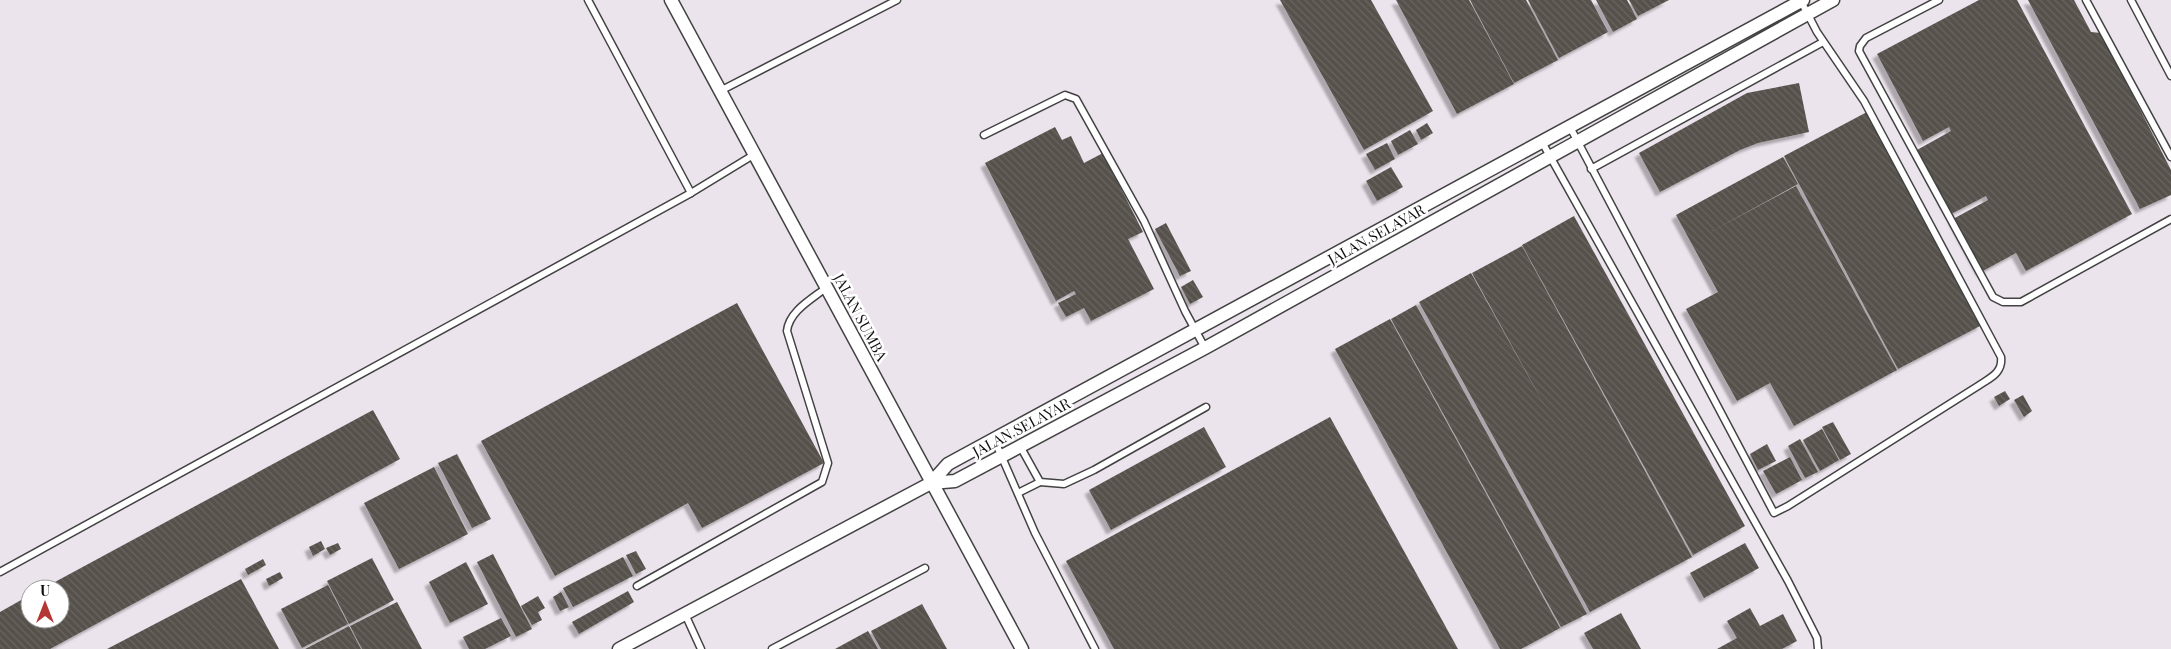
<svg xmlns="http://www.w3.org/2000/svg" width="2171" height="649" font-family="'Playfair Display',serif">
<defs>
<pattern id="building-back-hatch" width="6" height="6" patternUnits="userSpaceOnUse" patternTransform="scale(1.25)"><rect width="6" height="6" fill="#56514c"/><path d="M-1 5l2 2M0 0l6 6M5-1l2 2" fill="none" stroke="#696561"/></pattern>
<filter id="shadow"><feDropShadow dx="-4.5" dy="4.5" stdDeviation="1" flood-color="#0004"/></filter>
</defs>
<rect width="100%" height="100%" fill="#fefcf2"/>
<!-- industrial -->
<path fill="#ece4ec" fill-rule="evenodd" d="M0 0H2171V649H0ZM30 589H60V619H30Z"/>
<!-- building -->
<g fill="url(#building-back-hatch)" filter="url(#shadow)">
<path d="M1280 0H1371L1433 111 1364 150Z"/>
<path d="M1396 0H1469L1514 84 1457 114Z"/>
<path d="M1470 0H1526L1558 60 1514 83Z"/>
<path d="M1528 0H1591L1608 32 1559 58Z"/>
<path d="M1596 0H1627L1637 19 1613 32Z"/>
<path d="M1629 0H1669L1638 16Z"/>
<path d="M1979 0H2017L2132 214 2026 271 2016 253 1981 272 1953 219 1988 200 1986 196 1951 214 1917 150 1951 131 1949 127 1923 141 1877 54Z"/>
<path d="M2028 0H2074L2091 32 2101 33 2171 170V195L2140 209Z"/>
<path d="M1799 83 1809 132 1758 143 1740 150 1660 192 1639 153 1747 93Z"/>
<path d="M1867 112 1982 325 1898 369 1784 156Z"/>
<path d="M1427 123 1433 133 1421 140 1416 130Z"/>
<path d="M1055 127 1062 140 1071 136 1084 163 1103 153 1143 232 1128 239 1154 289 1091 321 1084 308 1066 317 1058 303 1076 294 1074 291 1056 301 985 163Z"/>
<path d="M1410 130 1418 144 1398 155 1391 141Z"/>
<path d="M1387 143 1395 159 1375 170 1366 154Z"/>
<path d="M1783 157 1798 184 1712 231 1796 186 1897 370 1794 426 1770 383 1737 401 1686 309 1718 292 1676 215Z"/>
<path d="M1391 167 1403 187 1377 201 1366 181Z"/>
<path d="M1574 216 1745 526 1693 555 1522 245Z"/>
<path d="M1166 223 1191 271 1180 276 1155 229Z"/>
<path d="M1522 246 1692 557 1590 612 1419 302 1471 273 1546 408 1472 273Z"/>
<path d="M1193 280 1203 297 1190 304 1181 287Z"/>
<path d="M737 303 824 463 702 528 688 503 555 576 481 441Z"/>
<path d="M1416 305 1587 614 1561 627 1391 319Z"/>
<path d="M1390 319 1560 628 1521 649H1500L1335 349Z"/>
<path d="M2005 391 2010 399 1999 406 1994 397Z"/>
<path d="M2023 395 2032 411 2024 417 2014 400Z"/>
<path d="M373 410 400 459 50 649H0V612L30 595V619H60V589H42Z"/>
<path d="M1330 417 1458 649H1114L1066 561Z"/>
<path d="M1833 422 1851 454 1840 460 1822 427Z"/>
<path d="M1204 427 1226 467 1111 530 1089 490Z"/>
<path d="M1822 429 1839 460 1820 471 1803 440Z"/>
<path d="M1800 439 1818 472 1805 478 1788 446Z"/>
<path d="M1767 444 1776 461 1758 470 1750 454Z"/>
<path d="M457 454 491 519 472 528 438 463Z"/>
<path d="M1790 457 1802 480 1776 494 1763 471Z"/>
<path d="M434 467 468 534 399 569 364 503Z"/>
<path d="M321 541 325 549 313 556 309 547Z"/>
<path d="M338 543 341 549 330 555 326 548Z"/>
<path d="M1745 543 1759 568 1704 598 1690 573Z"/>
<path d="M636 551 646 569 636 574 626 555Z"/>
<path d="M493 554 532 629 516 637 477 562Z"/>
<path d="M623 557 633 576 573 607 563 588Z"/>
<path d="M372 558 394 600 349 624 327 581Z"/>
<path d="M263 559 266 565 248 575 245 569Z"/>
<path d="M466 562 488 604 450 623 429 582Z"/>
<path d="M280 572 283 578 269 586 266 579Z"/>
<path d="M241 579 279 649H107Z"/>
<path d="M328 585 348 624 302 648 281 609Z"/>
<path d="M628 591 634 602 579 634 572 622Z"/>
<path d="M561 592 569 607 560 611 553 597Z"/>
<path d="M538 596 545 608 538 612 542 620 532 625 521 606Z"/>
<path d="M397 602 422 649H362L350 626Z"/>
<path d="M922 604 947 649H881L871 631Z"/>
<path d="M1750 608 1760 626 1783 614 1797 641 1782 649H1717L1737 638 1727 621Z"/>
<path d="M1621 613 1641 649H1593L1584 633Z"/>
<path d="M501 618 511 636 485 649H469L463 637Z"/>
<path d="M349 626 361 649H305Z"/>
<path d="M868 631 878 649H835Z"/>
</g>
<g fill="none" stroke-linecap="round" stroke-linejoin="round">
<defs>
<g id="service">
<path d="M588 0 691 193"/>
<path d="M1939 0 1866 38 1860 46 1859 51 1993 297 2003 302H2021L2171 219"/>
<path d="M2086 0 2171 157"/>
<path d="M2131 0 2171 76"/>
<path d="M720 91 897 0"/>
<path d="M1570 127 1774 513 1788 506 1978 386C1990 378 2003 373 2001 357L1864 101 1817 32 1801 1"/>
<path d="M984 135 1065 95 1076 99 1144 221 1185 311 1205 348"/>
<path d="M1542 142 1788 581 1817 638 1818 649"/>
<path d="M1591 169 1823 42"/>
<path d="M994 439 1035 533 1095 649"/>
<path d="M1020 446 1040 482 1064 484 1094 470 1206 407"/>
<path d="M1018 493 1040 482"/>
<path d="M0 572 691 193 755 154"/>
<path d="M637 586 822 482 828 463 787 331C789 311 812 299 827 287"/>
<path d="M685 614 701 649"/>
<path d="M772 649 925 568"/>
</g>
<g id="minor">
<path d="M671 0 1022 649"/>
<path d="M1803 0 994 439 948 464 931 483 955 481 1205 348 1833 0"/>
<path d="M619 649 931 483"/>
</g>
</defs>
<!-- service casing -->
<use href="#service" stroke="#424242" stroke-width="9"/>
<!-- minor casing -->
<use href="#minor" stroke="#424242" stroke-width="15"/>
<!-- service -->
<use href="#service" stroke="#fff" stroke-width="6"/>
<!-- minor -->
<use href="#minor" stroke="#fff" stroke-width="12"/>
</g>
<g text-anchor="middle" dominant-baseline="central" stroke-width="5" stroke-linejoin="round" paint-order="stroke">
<!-- street labels -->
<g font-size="15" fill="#0f0f0f" stroke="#fff">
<text transform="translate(1376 234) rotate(-29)">JALAN SELAYAR</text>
<text transform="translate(861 317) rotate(62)">JALAN SUMBA</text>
<text transform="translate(1021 427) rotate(-28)">JALAN SELAYAR</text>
</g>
</g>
<!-- north arrow -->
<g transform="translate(45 604)"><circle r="24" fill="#ffffff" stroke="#9f9f9f"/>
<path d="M0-4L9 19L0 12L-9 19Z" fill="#b33733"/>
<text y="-8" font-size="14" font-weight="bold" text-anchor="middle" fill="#0f0f0f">U</text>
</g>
</svg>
